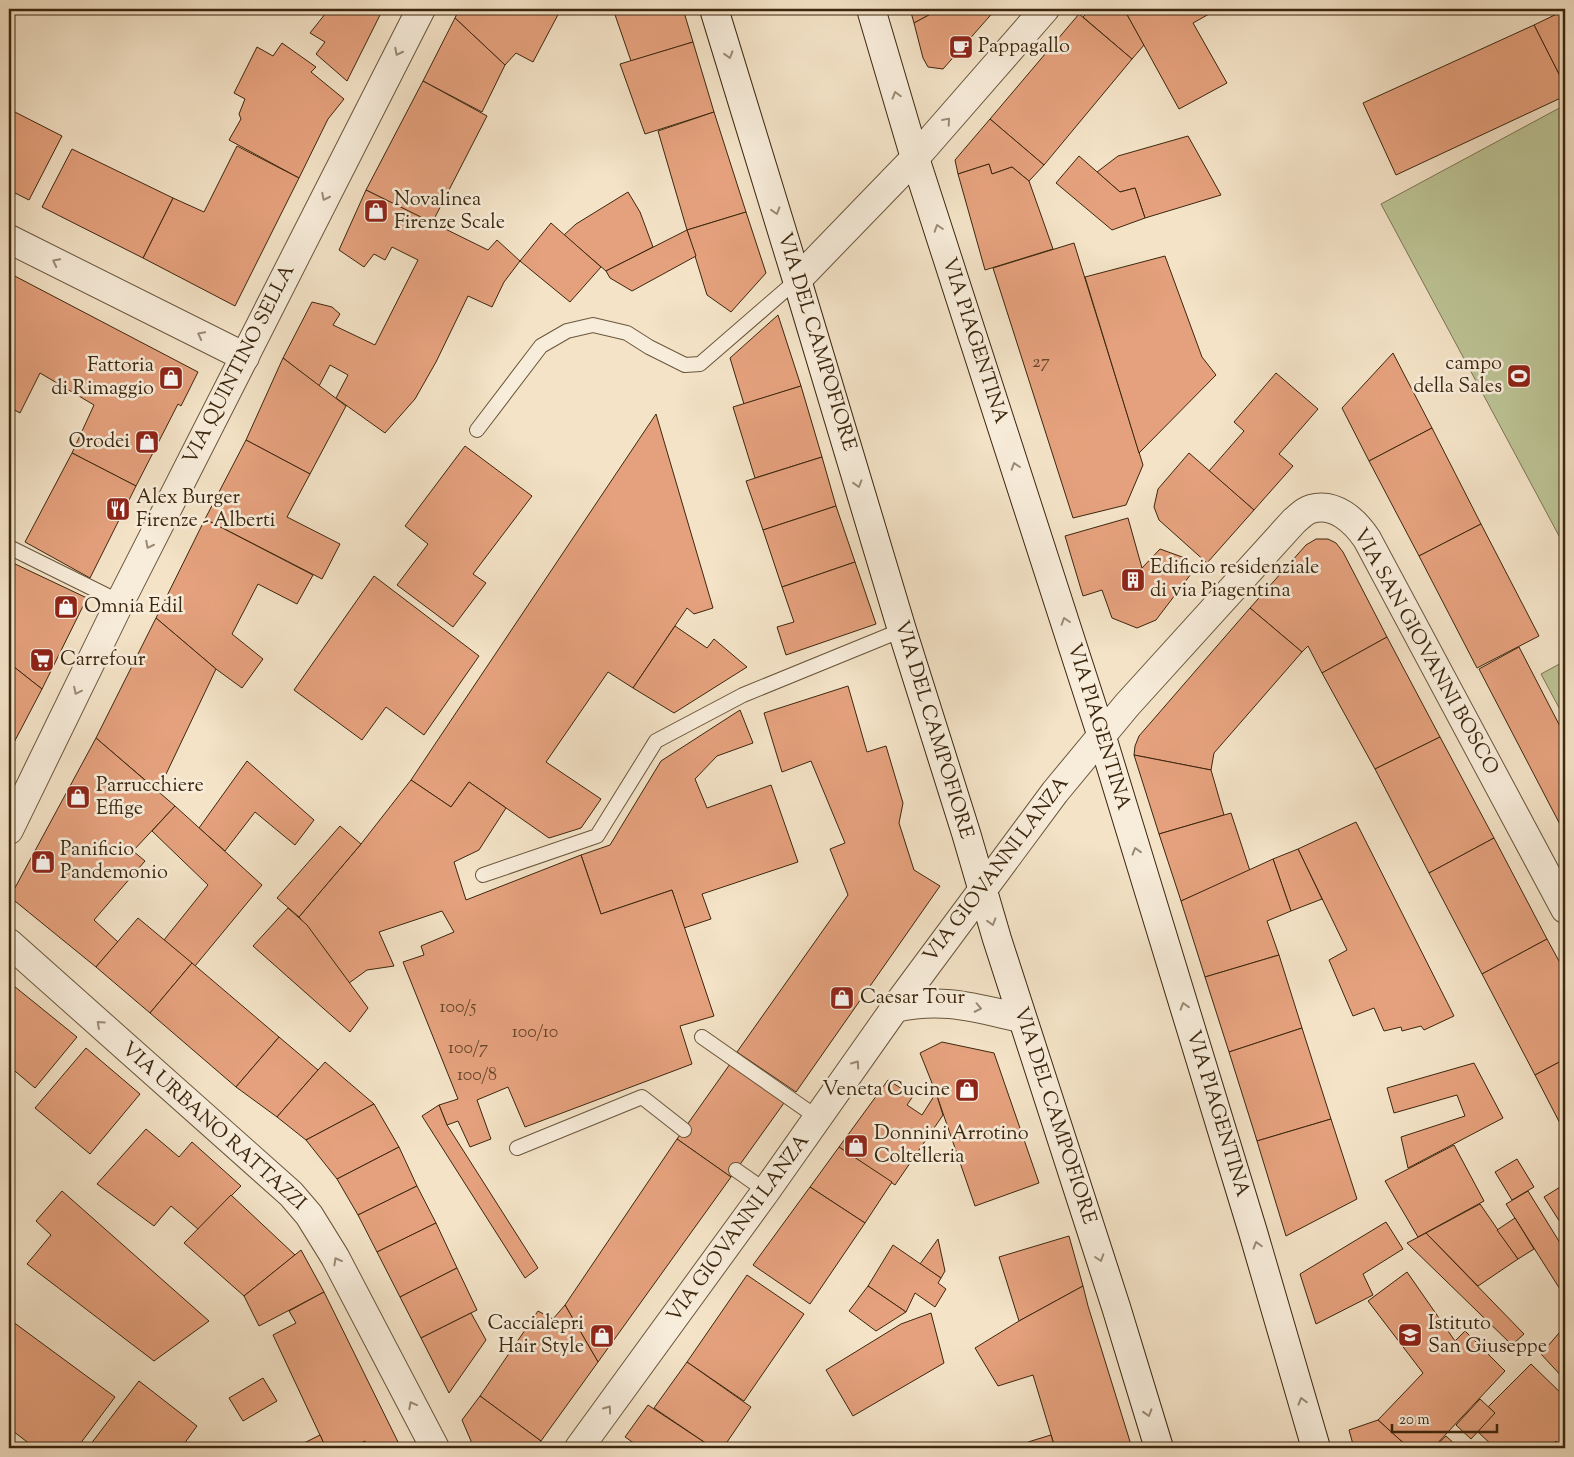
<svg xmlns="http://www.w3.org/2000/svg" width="1574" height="1457" font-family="'Sorts Mill Goudy',serif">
<rect width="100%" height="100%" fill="#f4e3c7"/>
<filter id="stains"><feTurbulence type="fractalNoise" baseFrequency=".004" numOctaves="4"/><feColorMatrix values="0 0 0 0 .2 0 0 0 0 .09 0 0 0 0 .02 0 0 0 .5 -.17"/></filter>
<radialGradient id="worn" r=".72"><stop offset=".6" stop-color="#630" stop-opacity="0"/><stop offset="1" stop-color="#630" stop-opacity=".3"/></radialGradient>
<!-- green -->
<g fill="#bcc395" stroke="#7c7552">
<path d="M1565 105V547L1381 204Z"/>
<path d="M1565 661V719L1541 674Z"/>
</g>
<!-- building -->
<g fill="#e5a17d" stroke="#3c270e">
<path d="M329 9H383L347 81 316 54 325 42 310 33Z"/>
<path d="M459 9H561L533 62 516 53 505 65 455 18Z"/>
<path d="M613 9H683L693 42 631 61Z"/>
<path d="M910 9H940L914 23Z"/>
<path d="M940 9H996L943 69 928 67 923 58 914 23Z"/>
<path d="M1091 9H1124L1144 45 1132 59 1083 17Z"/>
<path d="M1124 9H1218L1193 23 1227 83 1179 109Z"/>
<path d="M1565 10V86L1534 25Z"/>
<path d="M1079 14 1132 59 1044 165 990 119Z"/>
<path d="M455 18 505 65 482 112 423 81Z"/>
<path d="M1534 25 1565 86V96L1396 175 1363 103Z"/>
<path d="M693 42 714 112 645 134 620 64Z"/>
<path d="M282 43 316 67 311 72 344 99 328 119 299 178 229 140 241 119 239 114 245 99 234 93 257 47 273 56Z"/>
<path d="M423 81 487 116 432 223 366 190Z"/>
<path d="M9 109 62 136 29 200 9 190Z"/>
<path d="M714 112 746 212 687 230 658 131Z"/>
<path d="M990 119 1044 165 1029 181 1012 167 992 174 989 164 958 174 955 160Z"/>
<path d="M1188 136 1221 195 1145 218 1135 188 1120 192 1097 172 1118 156Z"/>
<path d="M237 146 299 178 235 306 143 258 173 198 204 212Z"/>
<path d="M72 149 173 198 143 258 42 207Z"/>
<path d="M1079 156 1120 192 1135 188 1145 218 1112 230 1056 183Z"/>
<path d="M989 164 992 174 1012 167 1029 181 1053 249 985 270 958 174Z"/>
<path d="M366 190 488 250 497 240 520 261 504 282 492 307 468 296 436 362 415 399 385 433 336 398 348 375 330 365 319 386 283 358 312 302 332 307 340 314 333 325 375 345 418 260 392 247 385 260 374 254 364 267 339 250Z"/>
<path d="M628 192 640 212 653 247 606 271 564 235 576 224Z"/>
<path d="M746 212 766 273 731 312 707 295 687 230Z"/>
<path d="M551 223 601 267 570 302 520 261Z"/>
<path d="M687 230 696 256 632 291 610 278 606 271Z"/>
<path d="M1074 243 1143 465 1126 505 1073 518 993 268Z"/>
<path d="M1165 256 1202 357 1216 375 1139 453 1085 277Z"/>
<path d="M9 273 198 372 181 406 178 404 136 486 72 453 94 405 40 373 20 413 9 407Z"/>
<path d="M778 315 801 386 744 404 730 358Z"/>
<path d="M1393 353 1432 428 1369 461 1342 408Z"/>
<path d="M283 358 346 406 310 474 246 440Z"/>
<path d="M1276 373 1318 409 1279 454 1293 466 1254 510 1209 471 1244 431 1234 422Z"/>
<path d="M801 386 822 457 755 478 733 407Z"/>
<path d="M656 414 713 608 694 614 687 608 633 688 608 672 546 762 601 799 581 828 549 838 469 782 451 807 411 780Z"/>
<path d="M1432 428 1481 524 1419 556 1369 461Z"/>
<path d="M246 440 310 474 287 517 340 544 322 579 205 519Z"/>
<path d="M465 446 532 496 473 574 486 583 453 627 397 585 428 544 405 526Z"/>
<path d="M72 453 136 486 90 578 25 542Z"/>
<path d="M1189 453 1254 510 1207 563 1159 520 1154 507 1158 489Z"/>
<path d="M822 457 836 506 763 530 746 481Z"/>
<path d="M836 506 855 562 782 587 763 530Z"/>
<path d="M1128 518 1142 568 1160 549 1185 558 1194 570 1156 620 1137 628 1112 618 1102 590 1083 596 1065 536Z"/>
<path d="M205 519 313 575 297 604 258 584 232 634 263 659 242 688 216 669 156 618Z"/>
<path d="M1481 524 1539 636 1477 668 1419 556Z"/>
<path d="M1316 539H1328L1336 543 1343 552 1387 637 1322 673 1308 646 1302 652 1250 608 1306 545Z"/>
<path d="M855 562 876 624 786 655 777 627 794 622 782 587Z"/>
<path d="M13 563 87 598 42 689 9 663V574Z"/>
<path d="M374 576 479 656 424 735 386 707 362 740 294 690Z"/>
<path d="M1250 608 1302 652 1214 753 1211 770 1134 755 1135 746 1139 736Z"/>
<path d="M156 618 216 669 158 791 96 738Z"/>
<path d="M675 626 707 648 714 639 747 667 674 713 633 688Z"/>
<path d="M1387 637 1440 737 1375 769 1322 673Z"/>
<path d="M1519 647 1565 736V834L1479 669Z"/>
<path d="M9 663 42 689 9 752Z"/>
<path d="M848 686 867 752 886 746 903 803 899 823 914 870 940 886 796 1092 737 1052 848 895 830 849 845 843 811 761 782 772 764 713Z"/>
<path d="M740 710 753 743 717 756 695 779 707 808 771 785 798 862 702 894 711 919 684 928 672 890 601 914 581 855 610 845 661 761Z"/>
<path d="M1440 737 1494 838 1429 873 1375 769Z"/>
<path d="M96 738 175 806 133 851 145 861 94 920 118 942 96 967 10 897Z"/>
<path d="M1134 755 1211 770 1224 815 1159 834Z"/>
<path d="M247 761 314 820 295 845 255 812 225 851 199 828Z"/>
<path d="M411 780 451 807 469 782 506 808 479 850 454 862 466 900 581 855 601 914 672 890 714 1016 680 1026 692 1064 525 1127 508 1087 477 1100 491 1139 470 1147 458 1121 447 1125 439 1105 458 1099 403 962 424 955 421 946 454 932 442 911 379 932 394 966 367 970 349 983 299 917 361 844Z"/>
<path d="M175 806 262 885 195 966 164 940 208 885 152 831Z"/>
<path d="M1231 813 1250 871 1181 901 1159 834Z"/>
<path d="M1356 822 1454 1016 1424 1030 1421 1026 1402 1031 1401 1027 1384 1031 1374 1008 1353 1016 1329 960 1347 950 1298 849Z"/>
<path d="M340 826 361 844 299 917 277 898Z"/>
<path d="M1494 838 1547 939 1482 974 1429 873Z"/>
<path d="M1298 849 1322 899 1291 911 1273 859Z"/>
<path d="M1273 859 1291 911 1267 921 1279 955 1205 977 1181 901Z"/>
<path d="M288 908 307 925 368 1008 350 1032 253 946Z"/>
<path d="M138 918 192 963 150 1013 96 967Z"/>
<path d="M1547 939 1565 972V1059L1535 1075 1482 974Z"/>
<path d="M1279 955 1302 1028 1229 1052 1205 977Z"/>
<path d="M192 963 279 1037 236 1087 150 1013Z"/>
<path d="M9 982 77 1037 35 1088 9 1066Z"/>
<path d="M1302 1028 1331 1119 1257 1141 1229 1052Z"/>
<path d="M279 1037 318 1070 277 1117 236 1087Z"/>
<path d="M942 1042 994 1053 1039 1183 975 1206 936 1093 920 1053Z"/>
<path d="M86 1048 140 1094 90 1154 35 1108Z"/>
<path d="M1565 1059V1133L1535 1075Z"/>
<path d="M325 1062 374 1104 306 1140 277 1117Z"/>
<path d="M1474 1063 1503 1118 1408 1168 1401 1137 1465 1116 1457 1095 1394 1113 1387 1088Z"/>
<path d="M730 1064 784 1103 731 1177 677 1139Z"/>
<path d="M888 1080 913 1096 907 1105 922 1115 936 1093 943 1115 895 1185 839 1147Z"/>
<path d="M374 1104 399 1147 337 1179 306 1140Z"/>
<path d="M439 1105 447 1125 538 1268 525 1278 422 1116Z"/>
<path d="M1331 1119 1357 1199 1286 1236 1257 1141Z"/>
<path d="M146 1129 179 1157 192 1142 241 1186 198 1229 171 1206 154 1226 97 1184Z"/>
<path d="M677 1139 731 1177 598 1362 565 1305Z"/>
<path d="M1454 1145 1484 1201 1418 1237 1385 1181Z"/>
<path d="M399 1147 417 1186 358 1215 337 1179Z"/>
<path d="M839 1147 892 1182 865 1223 810 1187Z"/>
<path d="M1517 1159 1534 1187 1512 1200 1495 1172Z"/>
<path d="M1565 1184V1230L1544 1197Z"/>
<path d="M417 1186 436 1223 377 1252 358 1215Z"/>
<path d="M810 1187 865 1223 810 1304 753 1265Z"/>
<path d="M62 1191 209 1321 154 1361 27 1264 51 1235 36 1221Z"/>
<path d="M1528 1191 1565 1251V1297L1506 1204Z"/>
<path d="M231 1195 295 1255 244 1296 184 1243Z"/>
<path d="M1480 1204 1518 1259 1478 1286 1426 1233Z"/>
<path d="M1515 1218 1534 1249 1518 1259 1497 1230Z"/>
<path d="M1386 1222 1403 1249 1363 1274 1373 1295 1316 1324 1300 1274Z"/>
<path d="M436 1223 457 1268 400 1297 377 1252Z"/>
<path d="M1426 1233 1524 1334 1512 1345 1407 1243Z"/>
<path d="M1069 1236 1083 1286 1019 1321 999 1257Z"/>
<path d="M938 1239 945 1271 941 1278 920 1264Z"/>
<path d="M893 1245 941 1278 938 1283 946 1289 935 1307 915 1293 906 1312 868 1286Z"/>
<path d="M301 1250 324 1292 259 1326 244 1296Z"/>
<path d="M457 1268 477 1310 421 1338 400 1297Z"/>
<path d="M1407 1272 1455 1341 1465 1331 1505 1371 1433 1448H1409L1378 1420 1423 1373 1368 1301Z"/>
<path d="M747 1275 804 1314 744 1401 687 1362Z"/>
<path d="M868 1286 906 1312 876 1331 849 1311Z"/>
<path d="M1083 1286 1088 1306 1132 1448H1055L1033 1375 998 1386 975 1348 1019 1321Z"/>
<path d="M324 1292 398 1442 385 1448H368L365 1441 349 1448H326L273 1335 296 1323 289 1311Z"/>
<path d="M565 1305 598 1362 541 1441 480 1396 538 1311 553 1319Z"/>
<path d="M471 1313 486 1340 449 1393 421 1338Z"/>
<path d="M931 1313 944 1363 853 1416 826 1370 901 1324Z"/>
<path d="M9 1319 115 1397 77 1448H35L9 1428Z"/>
<path d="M1565 1326V1380L1541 1354Z"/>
<path d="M687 1362 751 1407 723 1448H713L654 1408Z"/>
<path d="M1531 1364 1565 1397V1448H1563L1556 1441 1549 1448H1495L1477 1431 1495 1413 1488 1407Z"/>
<path d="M263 1378 277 1401 243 1421 229 1398Z"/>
<path d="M139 1381 197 1426 181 1448H95L90 1445Z"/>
<path d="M480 1396 541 1441 536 1448H474L462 1420Z"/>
<path d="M1480 1399 1495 1413 1471 1439 1456 1425Z"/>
<path d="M648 1405 713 1448H641L625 1437Z"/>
<path d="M1378 1420 1409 1448H1354L1349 1430Z"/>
<path d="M320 1435 326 1448H294Z"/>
<path d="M1051 1435 1055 1448H1030L1028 1442Z"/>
<path d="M1446 1436 1459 1448H1433Z"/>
</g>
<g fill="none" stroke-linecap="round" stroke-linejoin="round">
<defs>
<g id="lane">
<path d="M477 430 541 346 567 331 593 325 627 333 649 347 685 365 700 364 797 280"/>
<path d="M9 547 120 602"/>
<path d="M483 875 597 836 656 741 743 695 902 630"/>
<path d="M702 1037 818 1118"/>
<path d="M517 1148 642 1097 684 1130"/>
<path d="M736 1170 766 1191"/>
</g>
<g id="street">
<path d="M9 239 245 357"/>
<path d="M797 280 915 158 1045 9"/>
<path d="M9 830 120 602 421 9"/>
<path d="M9 943 291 1194 309 1215 335 1257 435 1448"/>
<path d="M895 1008C943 997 975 1008 1021 1018"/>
<path d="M579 1448 766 1191 895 1008 1055 792 1127 705 1294 521C1299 517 1304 511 1311 509 1335 502 1355 521 1367 539L1565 909"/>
</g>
<g id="secondary">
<path d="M714 9 797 280 902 630 966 833 997 939 1116 1307 1159 1448"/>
<path d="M871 9 915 158 1101 734 1253 1232 1316 1448"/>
</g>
</defs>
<!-- lane casing -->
<use href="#lane" stroke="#6a563c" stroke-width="16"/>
<!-- street casing -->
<use href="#street" stroke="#6a563c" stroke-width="30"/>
<!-- secondary casing -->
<use href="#secondary" stroke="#3c270e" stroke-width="30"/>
<!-- lane -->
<use href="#lane" stroke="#f8eddb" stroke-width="14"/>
<!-- street -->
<use href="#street" stroke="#f8eddb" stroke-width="28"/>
<!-- secondary -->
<use href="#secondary" stroke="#f8eddb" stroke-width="28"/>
</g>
<!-- one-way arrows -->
<defs><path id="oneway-chevron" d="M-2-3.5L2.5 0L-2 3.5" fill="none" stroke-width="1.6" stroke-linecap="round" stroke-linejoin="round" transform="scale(1.25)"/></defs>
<g stroke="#9a8a74">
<use href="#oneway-chevron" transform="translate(398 52) rotate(117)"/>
<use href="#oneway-chevron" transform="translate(729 55) rotate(73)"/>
<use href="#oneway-chevron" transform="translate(896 95) rotate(-106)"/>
<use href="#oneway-chevron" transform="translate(947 121) rotate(-49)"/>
<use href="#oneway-chevron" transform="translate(325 197) rotate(117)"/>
<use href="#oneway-chevron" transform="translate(776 211) rotate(73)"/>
<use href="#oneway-chevron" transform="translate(938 228) rotate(-108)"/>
<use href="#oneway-chevron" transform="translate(56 262) rotate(-153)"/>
<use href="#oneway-chevron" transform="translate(201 335) rotate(-153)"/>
<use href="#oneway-chevron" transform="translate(1015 466) rotate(-108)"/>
<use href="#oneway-chevron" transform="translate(858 484) rotate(73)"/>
<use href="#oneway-chevron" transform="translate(149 545) rotate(117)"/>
<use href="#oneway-chevron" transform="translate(1065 621) rotate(-108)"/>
<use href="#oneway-chevron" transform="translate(77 691) rotate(116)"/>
<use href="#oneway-chevron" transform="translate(1136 851) rotate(-107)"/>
<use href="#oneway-chevron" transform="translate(992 922) rotate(73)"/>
<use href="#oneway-chevron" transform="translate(1184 1006) rotate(-107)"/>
<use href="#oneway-chevron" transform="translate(978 1008) rotate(12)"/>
<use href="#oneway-chevron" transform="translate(100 1024) rotate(-138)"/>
<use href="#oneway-chevron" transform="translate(856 1064) rotate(-55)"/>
<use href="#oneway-chevron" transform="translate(1257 1245) rotate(-106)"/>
<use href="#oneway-chevron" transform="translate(1100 1258) rotate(72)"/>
<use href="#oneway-chevron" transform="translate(337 1261) rotate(-119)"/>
<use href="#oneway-chevron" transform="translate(1302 1401) rotate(-106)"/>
<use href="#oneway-chevron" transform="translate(412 1405) rotate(-118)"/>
<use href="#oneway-chevron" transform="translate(608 1409) rotate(-54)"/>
<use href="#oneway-chevron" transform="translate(1148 1413) rotate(73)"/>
</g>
<!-- icons -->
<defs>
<symbol id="cafe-square" viewBox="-11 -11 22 22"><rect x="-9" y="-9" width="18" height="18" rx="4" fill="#8f2418" stroke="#f8eddb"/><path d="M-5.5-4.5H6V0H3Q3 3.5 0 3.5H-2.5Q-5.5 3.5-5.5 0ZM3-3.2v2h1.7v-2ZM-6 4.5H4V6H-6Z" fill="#fff"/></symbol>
<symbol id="shop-square" viewBox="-11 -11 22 22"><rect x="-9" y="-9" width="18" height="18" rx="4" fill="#8f2418" stroke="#f8eddb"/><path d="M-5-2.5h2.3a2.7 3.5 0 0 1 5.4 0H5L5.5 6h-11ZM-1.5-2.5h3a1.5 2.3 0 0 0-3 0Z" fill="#fff"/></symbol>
<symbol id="stadium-square" viewBox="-11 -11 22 22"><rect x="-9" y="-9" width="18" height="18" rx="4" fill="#8f2418" stroke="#f8eddb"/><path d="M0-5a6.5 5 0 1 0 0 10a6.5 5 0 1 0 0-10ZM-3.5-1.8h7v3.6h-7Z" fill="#fff"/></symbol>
<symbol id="restaurant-square" viewBox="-11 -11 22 22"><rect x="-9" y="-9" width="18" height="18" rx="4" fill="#8f2418" stroke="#f8eddb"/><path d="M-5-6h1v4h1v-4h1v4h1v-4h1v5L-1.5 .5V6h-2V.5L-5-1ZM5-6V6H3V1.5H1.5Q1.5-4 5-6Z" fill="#fff"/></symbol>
<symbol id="building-square" viewBox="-11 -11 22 22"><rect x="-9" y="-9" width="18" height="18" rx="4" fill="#8f2418" stroke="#f8eddb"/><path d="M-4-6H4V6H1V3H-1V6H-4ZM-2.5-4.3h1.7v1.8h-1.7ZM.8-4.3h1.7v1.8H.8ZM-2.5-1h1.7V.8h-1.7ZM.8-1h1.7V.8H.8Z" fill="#fff"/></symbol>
<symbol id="supermarket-square" viewBox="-11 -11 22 22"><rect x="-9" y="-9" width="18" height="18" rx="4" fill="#8f2418" stroke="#f8eddb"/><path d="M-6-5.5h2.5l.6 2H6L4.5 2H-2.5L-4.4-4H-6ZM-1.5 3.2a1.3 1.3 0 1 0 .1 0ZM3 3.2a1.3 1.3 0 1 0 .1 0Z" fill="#fff"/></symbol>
<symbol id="school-square" viewBox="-11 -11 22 22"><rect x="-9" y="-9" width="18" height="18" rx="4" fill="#8f2418" stroke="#f8eddb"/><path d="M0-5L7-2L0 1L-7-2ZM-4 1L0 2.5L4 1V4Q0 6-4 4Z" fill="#fff"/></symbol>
</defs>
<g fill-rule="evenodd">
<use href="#cafe-square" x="947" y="33" width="28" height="28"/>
<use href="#shop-square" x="362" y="197" width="28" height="28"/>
<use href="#stadium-square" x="1505" y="362" width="28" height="28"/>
<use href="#shop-square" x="157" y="364" width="28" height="28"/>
<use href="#shop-square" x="133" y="428" width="28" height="28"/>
<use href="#restaurant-square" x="104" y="495" width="28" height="28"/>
<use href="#building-square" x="1119" y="566" width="28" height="28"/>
<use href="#shop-square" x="52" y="593" width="28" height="28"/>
<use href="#supermarket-square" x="28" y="646" width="28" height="28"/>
<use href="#shop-square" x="64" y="783" width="28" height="28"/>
<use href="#shop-square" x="29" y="848" width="28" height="28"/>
<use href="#shop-square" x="828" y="984" width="28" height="28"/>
<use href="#shop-square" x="953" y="1076" width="28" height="28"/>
<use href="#shop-square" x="842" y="1132" width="28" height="28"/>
<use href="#school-square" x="1396" y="1321" width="28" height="28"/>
<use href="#shop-square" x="588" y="1322" width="28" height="28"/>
</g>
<g text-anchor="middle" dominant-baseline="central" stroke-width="5" stroke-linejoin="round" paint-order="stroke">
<!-- number labels -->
<g font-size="18" fill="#66462a">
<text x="1041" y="363">27</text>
<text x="458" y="1008">100/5</text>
<text x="535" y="1033">100/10</text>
<text x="468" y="1049">100/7</text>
<text x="477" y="1076">100/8</text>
</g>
<!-- poi labels -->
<g font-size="20" fill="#3c270e" stroke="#f8eddb" text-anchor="start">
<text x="978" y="47">Pappagallo</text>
<text x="394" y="200">Novalinea<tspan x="394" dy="23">Firenze Scale</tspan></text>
<text x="1502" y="364" text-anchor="end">campo<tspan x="1502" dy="23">della Sales</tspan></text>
<text x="154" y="366" text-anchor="end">Fattoria<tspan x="154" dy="23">di Rimaggio</tspan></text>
<text x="130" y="442" text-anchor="end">Orodei</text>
<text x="136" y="498">Alex Burger<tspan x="136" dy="23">Firenze - Alberti</tspan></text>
<text x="1150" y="568">Edificio residenziale<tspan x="1150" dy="23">di via Piagentina</tspan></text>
<text x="84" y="607">Omnia Edil</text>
<text x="60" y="660">Carrefour</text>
<text x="96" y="786">Parrucchiere<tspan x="96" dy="23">Effige</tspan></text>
<text x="60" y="850">Panificio<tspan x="60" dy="23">Pandemonio</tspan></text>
<text x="860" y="998">Caesar Tour</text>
<text x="950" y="1090" text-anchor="end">Veneta Cucine</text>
<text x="874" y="1134">Donnini Arrotino<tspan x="874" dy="23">Coltelleria</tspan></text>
<text x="584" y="1324" text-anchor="end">Caccialepri<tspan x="584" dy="23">Hair Style</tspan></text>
<text x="1428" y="1324">Istituto<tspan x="1428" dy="23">San Giuseppe</tspan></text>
</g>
<!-- street labels -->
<g font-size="20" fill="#3c270e" stroke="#f8eddb">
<text transform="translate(974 341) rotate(72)">VIA PIAGENTINA</text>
<text transform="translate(816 342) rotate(73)">VIA DEL CAMPOFIORE</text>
<text transform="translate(240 365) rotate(-63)">VIA QUINTINO SELLA</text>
<text transform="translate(1425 652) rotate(61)">VIA SAN GIOVANNI BOSCO</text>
<text transform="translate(1098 727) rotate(73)">VIA PIAGENTINA</text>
<text transform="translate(933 730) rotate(73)">VIA DEL CAMPOFIORE</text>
<text transform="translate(997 870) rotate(-53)">VIA GIOVANNI LANZA</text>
<text transform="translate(1217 1114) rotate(73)">VIA PIAGENTINA</text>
<text transform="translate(1054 1116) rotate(72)">VIA DEL CAMPOFIORE</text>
<text transform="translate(213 1127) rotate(42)">VIA URBANO RATTAZZI</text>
<text transform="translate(739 1229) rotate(-54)">VIA GIOVANNI LANZA</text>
</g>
</g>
<!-- margin -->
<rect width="1574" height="1457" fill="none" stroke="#f4e3c7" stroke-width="30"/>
<rect x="10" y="10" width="1554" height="1437" fill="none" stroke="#3c270e" stroke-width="2.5"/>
<rect x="15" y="15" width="1544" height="1427" fill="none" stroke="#3c270e"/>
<!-- scale -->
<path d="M1392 1424v8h105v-8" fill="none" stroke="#3c270e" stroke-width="2.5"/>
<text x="1399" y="1424" font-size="15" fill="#3c270e" stroke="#f8eddb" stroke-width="4" paint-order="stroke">20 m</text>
<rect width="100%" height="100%" filter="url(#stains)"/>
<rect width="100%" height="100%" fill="url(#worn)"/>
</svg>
